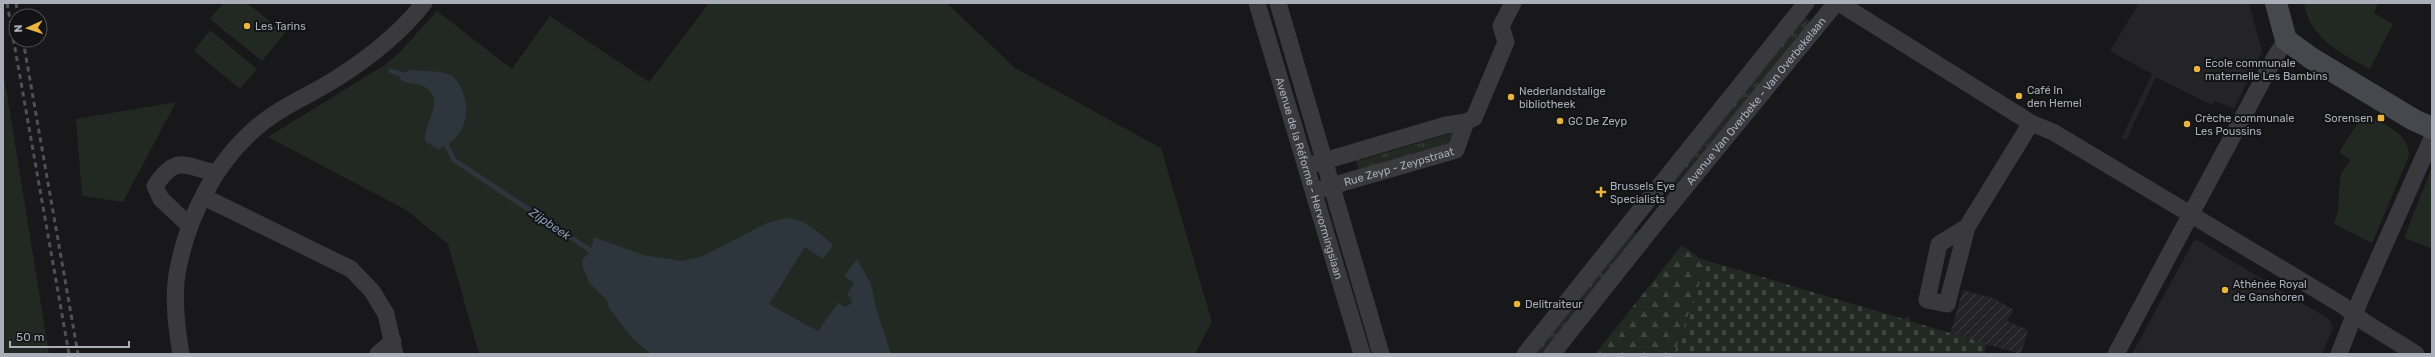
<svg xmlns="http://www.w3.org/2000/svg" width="2435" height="357" font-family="Rubik,sans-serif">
<defs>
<pattern id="industrial-furrows" width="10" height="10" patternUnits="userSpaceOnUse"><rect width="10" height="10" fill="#242426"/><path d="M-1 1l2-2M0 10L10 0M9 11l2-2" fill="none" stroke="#414143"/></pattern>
<pattern id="grass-tufts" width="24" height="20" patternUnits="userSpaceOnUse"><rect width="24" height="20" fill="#222923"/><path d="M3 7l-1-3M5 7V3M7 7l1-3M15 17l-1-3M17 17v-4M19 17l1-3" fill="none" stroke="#3f4641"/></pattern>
<pattern id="forest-firs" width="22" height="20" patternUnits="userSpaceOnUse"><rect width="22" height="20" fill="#222923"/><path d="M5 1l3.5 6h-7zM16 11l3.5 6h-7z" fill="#3f4641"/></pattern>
<pattern id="cemetery-stones" width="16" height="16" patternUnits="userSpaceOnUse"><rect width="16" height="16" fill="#222923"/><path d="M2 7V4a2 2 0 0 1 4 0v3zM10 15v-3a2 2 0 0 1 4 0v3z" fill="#3f4641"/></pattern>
</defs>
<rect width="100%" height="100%" fill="#181719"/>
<!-- built -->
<g fill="#242426">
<path d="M2139 3H2249L2262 52 2234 108 2214 101 2212 105 2156 77 2126 140 2122 137 2152 74 2110 51Z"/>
<path d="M2197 240 2329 319 2333 328 2322 354H2132L2193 242Z"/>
</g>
<!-- industrial -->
<path fill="url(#industrial-furrows)" d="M1963 290 1993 298 2014 310 2007 321 2028 330 2021 354 1950 334Z"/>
<!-- grass -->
<g fill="url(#grass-tufts)">
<path d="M1803 16 1812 23 1666 195 1665 192Z"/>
<path d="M1452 133H1454L1452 142 1364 168 1360 173 1355 158 1361 160Z"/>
<path d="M1632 232 1637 233 1545 354H1533Z"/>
</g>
<!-- forest -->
<path fill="url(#forest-firs)" d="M1682 245 1699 258 1708 261 1674 354H1595Z"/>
<!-- cemetery -->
<path fill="url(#cemetery-stones)" d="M1708 261 1904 319 1908 316 1910 321 1987 344 1984 352 1990 354H1674Z"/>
<!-- green -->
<g fill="#222923">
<path d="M223 3H247L285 33 262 61 210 19Z"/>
<path d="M709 3H947L1015 68 1161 148 1212 322 1195 354H479L448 244 406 210 268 137 386 64 398 54 437 11 512 69 550 16 649 82Z"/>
<path d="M2304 3H2378L2374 13 2393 24 2370 69C2342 55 2309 37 2304 3Z"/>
<path d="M210 30 257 69 240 89 194 51Z"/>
<path d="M3 69 49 354H3Z"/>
<path d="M176 102 123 202 82 196 76 119Z"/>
<path d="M2364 113C2382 124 2409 132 2409 156L2372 243 2334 224 2338 210 2340 176 2350 160 2339 152Z"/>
<path d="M2432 167V249L2404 238Z"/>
</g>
<!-- water -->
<g fill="#2e363d">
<path d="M409 70C423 72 438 69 452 76 456 79 459 84 461 88 473 112 464 140 438 149L425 141C423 123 448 99 423 86 416 83 408 84 401 80L399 75Z"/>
<path d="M785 218C804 218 819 232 833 245L823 259 805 247 769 304 818 331 838 303 845 307 852 303 851 298 847 295 854 283 844 276 857 259 871 284 876 308 891 354H651L632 338 609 308 607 300 590 284 583 268 582 260 591 251 594 237 643 255 682 261 703 256 767 223Z"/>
</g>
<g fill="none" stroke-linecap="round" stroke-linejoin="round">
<!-- stream -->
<g stroke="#2e363d" stroke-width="5">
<path d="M391 71 406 76"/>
<path d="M447 140V146L454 160 596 254"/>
</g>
<!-- street -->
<g stroke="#39393e" stroke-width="17">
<path id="s1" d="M1257 3 1362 354"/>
<path d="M1278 3 1381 354"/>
<path d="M1839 3 2031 123 2053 132 2342 305 2366 323 2416 354"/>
<path d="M1314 164 1446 125 1466 122 1474 118 1506 42 1501 26 1513 3"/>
<path id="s2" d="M1321 189 1456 150 1466 122"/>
<path d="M204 197 351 269 372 291 386 314 395 354"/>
<path d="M190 226 161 199 155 186C176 155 183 165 215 173"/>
<path d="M1967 227 1947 304 1927 300 1939 244 1967 227 2031 123"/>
<path d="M181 354C176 325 172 292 179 264 190 212 217 161 257 127 281 106 311 95 337 78 369 58 401 32 424 3"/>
<path d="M378 354 393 341"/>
<path d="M1525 354 1806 3"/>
<path id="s3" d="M1552 354 1660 218 1836 3"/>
<path d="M2116 354 2275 57 2286 40"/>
<path d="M2339 354 2360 300 2432 138"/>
</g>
<!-- secondary -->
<path stroke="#47484e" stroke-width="22" d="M2276 3 2286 40 2311 58 2414 120 2432 128"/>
<!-- rail -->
<g stroke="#505157" stroke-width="3" stroke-dasharray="5 4" stroke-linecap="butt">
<path d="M7 3 69 354"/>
<path d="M16 3 18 16"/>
<path d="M23 40 78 354"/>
</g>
</g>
<!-- markers -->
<g fill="#eab53f" stroke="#131214" stroke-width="1.5">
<circle cx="247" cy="26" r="4"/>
<circle cx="2197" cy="69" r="4"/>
<circle cx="2019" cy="96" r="4"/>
<circle cx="1511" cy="97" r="4"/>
<rect x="2377" y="114" width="8" height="8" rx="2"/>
<circle cx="1560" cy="121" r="4"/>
<circle cx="2187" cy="124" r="4"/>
<path d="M1599 186h4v4h4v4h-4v4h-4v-4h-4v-4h4z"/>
<circle cx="2225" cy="290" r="4"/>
<circle cx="1517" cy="304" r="4"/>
</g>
<g text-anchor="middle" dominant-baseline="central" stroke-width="4" stroke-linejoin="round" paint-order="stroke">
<!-- poi labels -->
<g font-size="11" fill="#aaaeb9" stroke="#131214" text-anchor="start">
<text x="255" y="26">Les Tarins</text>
<text x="2205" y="63">Ecole communale<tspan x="2205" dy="13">maternelle Les Bambins</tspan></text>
<text x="2027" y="90">Café In<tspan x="2027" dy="13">den Hemel</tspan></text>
<text x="1519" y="91">Nederlandstalige<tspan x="1519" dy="13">bibliotheek</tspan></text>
<text x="2195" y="118">Crèche communale<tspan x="2195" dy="13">Les Poussins</tspan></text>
<text x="2373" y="118" text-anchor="end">Sorensen</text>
<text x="1568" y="121">GC De Zeyp</text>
<text x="1610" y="186">Brussels Eye<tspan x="1610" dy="13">Specialists</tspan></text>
<text x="2233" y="284">Athénée Royal<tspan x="2233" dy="13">de Ganshoren</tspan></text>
<text x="1525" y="304">Delitraiteur</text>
</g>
<!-- street labels -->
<g font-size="11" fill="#aaaeb9" stroke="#131214">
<text stroke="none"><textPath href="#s3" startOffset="325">Avenue Van Overbeke - Van Overbekelaan</textPath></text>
<text stroke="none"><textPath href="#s2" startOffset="81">Rue Zeyp - Zeypstraat</textPath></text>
<text stroke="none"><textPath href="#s1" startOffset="183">Avenue de la Réforme - Hervormingslaan</textPath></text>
</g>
<!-- water labels -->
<g font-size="12" font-style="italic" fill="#839bb2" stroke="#131214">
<text transform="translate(550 224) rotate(34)">Zijpbeek</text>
</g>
</g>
<!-- border -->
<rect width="2435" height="357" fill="none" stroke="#aaaeb9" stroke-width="8"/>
<!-- north arrow -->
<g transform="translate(28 28) rotate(267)"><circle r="19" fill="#131214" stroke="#4f5056"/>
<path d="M0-3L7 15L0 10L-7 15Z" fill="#eab53f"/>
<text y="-6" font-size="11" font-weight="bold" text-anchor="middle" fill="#aaaeb9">N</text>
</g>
<!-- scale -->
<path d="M10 341v6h119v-6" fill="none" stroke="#aaaeb9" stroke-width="2"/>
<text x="16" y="341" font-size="12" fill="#aaaeb9" stroke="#131214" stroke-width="3" paint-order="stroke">50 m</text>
</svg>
